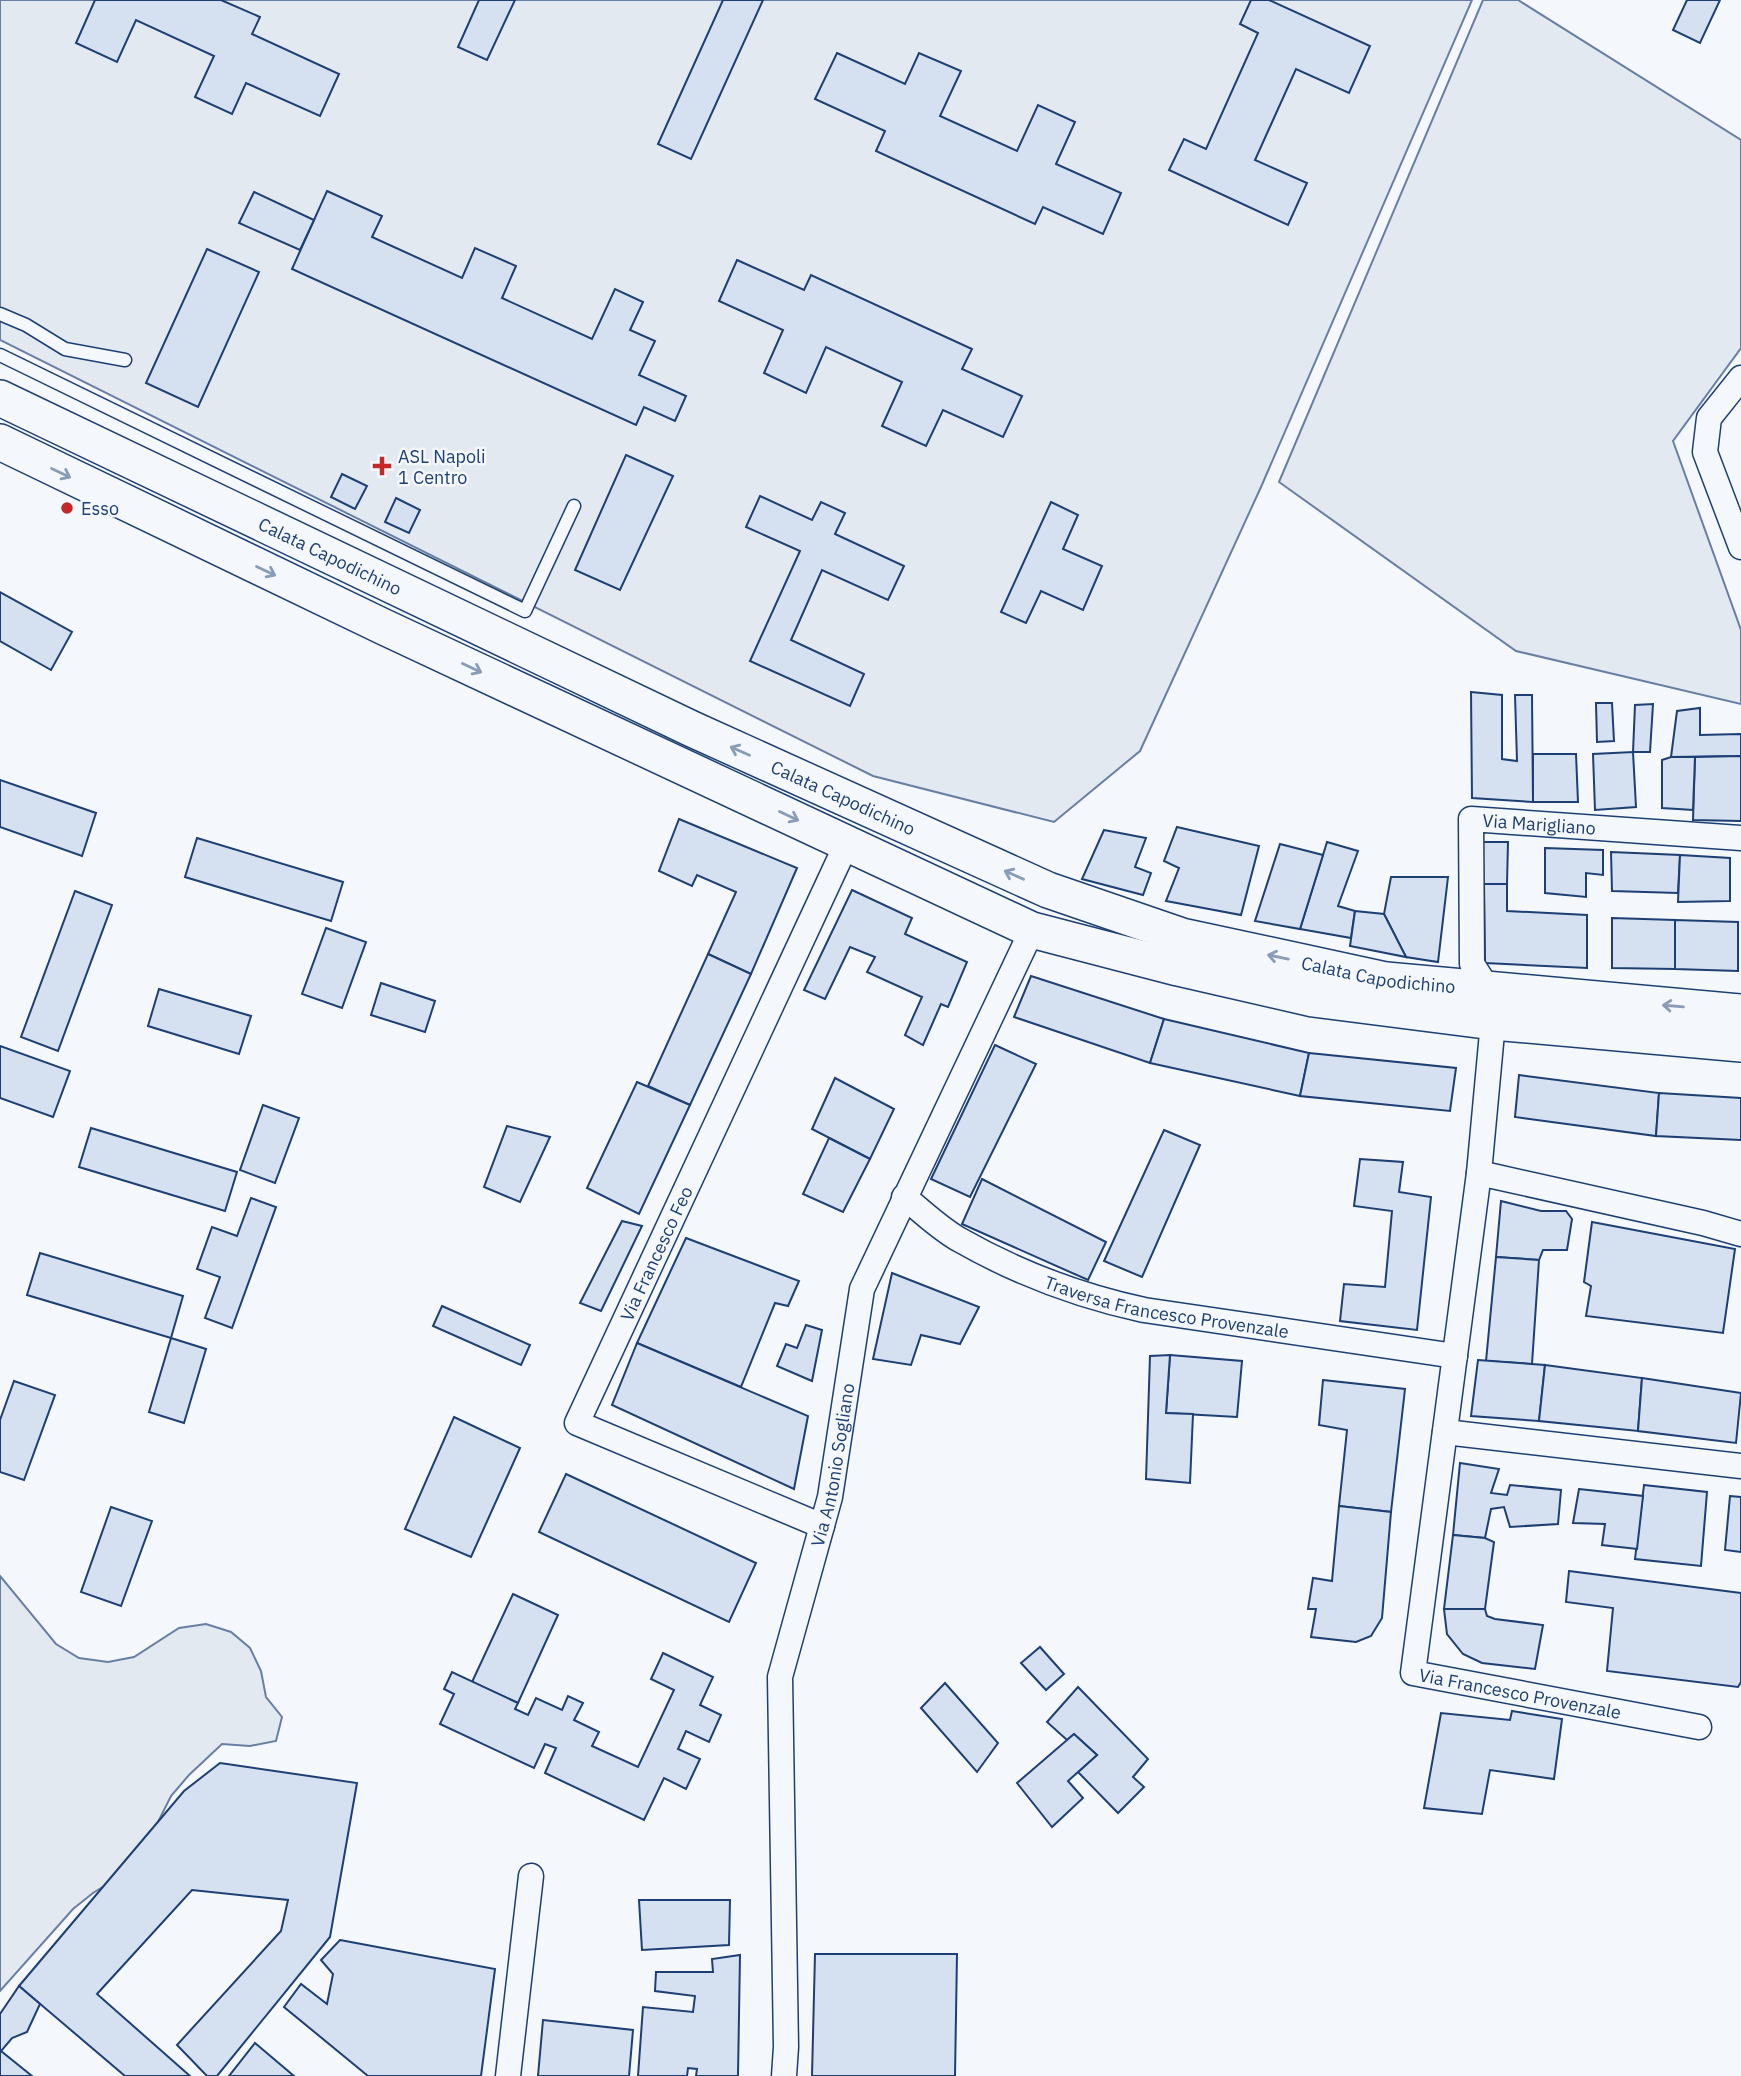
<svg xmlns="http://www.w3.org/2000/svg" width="1741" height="2076" font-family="'IBM Plex Sans',sans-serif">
<rect width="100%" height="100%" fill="#f4f7fb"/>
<!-- green -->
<g fill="#e3e9f0" stroke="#687fa3" stroke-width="2">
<path d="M0 0H1472L1261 487 1140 751 1054 822 873 776 0 340Z"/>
<path d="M1483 0H1518L1741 140V348L1673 441 1741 630V704L1516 651 1279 482Z"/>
<path d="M0 1576 56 1644 79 1658 108 1662 134 1657 179 1628 206 1624 231 1632 250 1648 261 1671 266 1697 282 1717 276 1741 250 1746 222 1744 189 1775 171 1796 148 1842 114 1880 93 1893 73 1909 0 1991Z"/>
</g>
<!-- building -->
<g fill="#d5e0f0" stroke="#1d3f73" stroke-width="2">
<path d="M95 0H221L260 17 252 34 339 74 320 116 246 83 232 114 195 97 214 56 136 20 117 62 76 43Z"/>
<path d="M479 0H515L487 60 458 47Z"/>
<path d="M723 0H763L691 159 658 144Z"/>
<path d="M1251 0H1269L1370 46 1349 93 1296 69 1255 160 1307 183 1288 225 1169 170 1184 139 1206 149 1258 33 1240 24Z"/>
<path d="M1687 0H1720L1700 43 1673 30Z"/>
<path d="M837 53 905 84 919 53 961 71 940 116 1017 151 1038 105 1075 122 1056 164 1121 193 1103 234 1043 207 1035 224 876 151 885 131 815 99Z"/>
<path d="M327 191 382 216 372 237 462 278 475 248 516 266 502 298 592 339 615 289 643 302 630 330 655 341 639 375 686 396 675 421 644 407 636 425 292 269Z"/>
<path d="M254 192 314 220 300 250 239 223Z"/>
<path d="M207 249 259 272 198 407 146 383Z"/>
<path d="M737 260 804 290 811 275 972 349 962 369 1022 396 1003 437 943 410 926 446 882 426 902 382 826 347 806 393 764 373 783 330 719 301Z"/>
<path d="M626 455 673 476 620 590 575 570Z"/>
<path d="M342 474 367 486 355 509 331 497Z"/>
<path d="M760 496 812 520 821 502 845 513 835 534 904 566 888 600 822 570 791 640 864 674 850 706 750 661 800 551 746 527Z"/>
<path d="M396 498 420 510 409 533 385 522Z"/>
<path d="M1051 502 1078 515 1063 549 1102 566 1083 610 1041 591 1026 623 1001 612Z"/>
<path d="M0 592 72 632 51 670 0 641Z"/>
<path d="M1471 692 1502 695V759L1517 761 1515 695H1532L1533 802 1472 798Z"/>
<path d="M1596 703H1612L1614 741 1597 742Z"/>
<path d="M1653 704 1650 752H1633L1635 705Z"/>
<path d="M1700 708V735L1741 734V756L1671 757 1677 711Z"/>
<path d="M1633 752 1636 807 1595 810 1593 754Z"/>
<path d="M1533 754H1576L1578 802H1533Z"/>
<path d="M1741 756V821L1693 820 1695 757Z"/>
<path d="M1671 757H1695L1693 810 1662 808V760Z"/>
<path d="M0 780 96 813 82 856 0 827Z"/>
<path d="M679 819 797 868 751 974 708 954 736 892 697 875 692 886 659 871Z"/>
<path d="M1177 827 1259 846 1241 915 1166 901 1179 868 1164 861Z"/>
<path d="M1104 830 1146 838 1135 867 1151 873 1143 895 1082 879Z"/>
<path d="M197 838 343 882 331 921 185 877Z"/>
<path d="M1327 842 1358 851 1338 906 1355 911 1351 938 1300 929Z"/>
<path d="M1478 842H1508L1507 884H1478Z"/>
<path d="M1280 844 1323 855 1300 929 1255 921Z"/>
<path d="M1545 848 1603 850V875L1586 873V897L1545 893Z"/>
<path d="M1611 852 1680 855 1678 893 1612 891Z"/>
<path d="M1680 855 1730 858V901L1678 902Z"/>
<path d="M1391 877H1448L1438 962 1406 957 1384 914Z"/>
<path d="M1484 884H1507V911L1587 915V968L1485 963Z"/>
<path d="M852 890 912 918 905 934 967 962 948 1007 941 1004 923 1045 905 1035 922 997 867 972 875 957 850 947 825 999 804 990Z"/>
<path d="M75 891 112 905 58 1051 21 1037Z"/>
<path d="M1355 911 1384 914 1406 957 1350 946Z"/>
<path d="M1612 918 1675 920V969L1612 968Z"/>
<path d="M1675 920 1738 922V971L1675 969Z"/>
<path d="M326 928 366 942 342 1008 302 994Z"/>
<path d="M708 954 751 974 690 1105 648 1086Z"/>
<path d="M1031 976 1164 1019 1150 1063 1014 1017Z"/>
<path d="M381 983 435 1001 425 1032 371 1015Z"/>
<path d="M159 989 251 1016 239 1054 148 1026Z"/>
<path d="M1164 1019 1309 1053 1300 1096 1150 1063Z"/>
<path d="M995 1045 1036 1064 970 1197 931 1179Z"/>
<path d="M0 1046 70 1071 53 1117 0 1098Z"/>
<path d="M1309 1053 1456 1068 1450 1111 1300 1096Z"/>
<path d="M1519 1075 1659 1093 1656 1136 1515 1117Z"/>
<path d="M835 1078 894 1109 870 1159 812 1129Z"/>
<path d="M637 1082 690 1105 639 1214 587 1188Z"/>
<path d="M1659 1093 1741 1098V1140L1656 1136Z"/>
<path d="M263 1105 299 1118 275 1183 240 1170Z"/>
<path d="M507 1126 550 1137 520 1202 484 1187Z"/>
<path d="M91 1128 237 1172 225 1211 79 1167Z"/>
<path d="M1164 1130 1200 1145 1142 1277 1104 1261Z"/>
<path d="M829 1138 870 1159 843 1212 803 1194Z"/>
<path d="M1360 1159 1403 1162 1399 1192 1431 1197 1417 1330 1340 1321 1344 1284 1385 1287 1392 1211 1354 1206Z"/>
<path d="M982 1179 1106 1242 1088 1280 962 1224Z"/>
<path d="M251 1198 276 1207 232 1328 205 1318 220 1277 197 1269 212 1227 237 1236Z"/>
<path d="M1501 1201 1541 1211H1566L1572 1219 1567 1250H1543L1539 1260 1496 1257Z"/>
<path d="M622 1221 642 1226 601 1311 580 1303Z"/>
<path d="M1592 1222 1735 1249 1723 1333 1586 1316 1591 1286 1584 1282Z"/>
<path d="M686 1238 799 1281 788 1306 775 1303 741 1387 637 1343Z"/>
<path d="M40 1253 183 1296 171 1338 27 1295Z"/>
<path d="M1496 1257 1539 1260 1532 1364 1486 1361Z"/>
<path d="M892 1273 979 1307 960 1344 921 1335 911 1365 873 1359Z"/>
<path d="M442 1306 530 1345 521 1365 433 1326Z"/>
<path d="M806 1325 822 1330 812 1381 777 1366 786 1344 797 1348Z"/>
<path d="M171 1338 206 1349 184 1423 149 1412Z"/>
<path d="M637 1343 808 1416 794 1489 612 1405Z"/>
<path d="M1170 1355 1242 1361 1237 1417 1166 1413Z"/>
<path d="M1170 1355 1166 1413 1193 1414 1190 1483 1146 1479 1150 1356Z"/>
<path d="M1478 1360 1545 1365 1539 1421 1471 1416Z"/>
<path d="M1545 1365 1642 1378 1638 1431 1539 1421Z"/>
<path d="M1642 1378 1741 1393 1736 1443 1638 1431Z"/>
<path d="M1323 1380 1405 1389 1391 1512 1339 1506 1347 1430 1319 1425Z"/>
<path d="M14 1381 55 1395 24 1480 0 1472V1420Z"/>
<path d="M454 1417 520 1448 471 1557 405 1529Z"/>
<path d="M1460 1463 1499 1469 1491 1493 1507 1495 1510 1485 1561 1490 1558 1524 1510 1527 1504 1507 1491 1509 1485 1538 1453 1535Z"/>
<path d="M566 1474 756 1563 729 1622 539 1532Z"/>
<path d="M1644 1485 1707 1492 1701 1566 1635 1559Z"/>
<path d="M1579 1489 1643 1496 1637 1549 1602 1545 1605 1524 1573 1523Z"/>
<path d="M1730 1496 1741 1497V1552L1725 1550Z"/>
<path d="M1339 1506 1391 1512 1382 1618 1371 1636 1356 1642 1311 1637 1316 1609H1308L1313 1578 1332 1581Z"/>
<path d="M111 1507 152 1521 121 1606 81 1592Z"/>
<path d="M1453 1535 1485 1538 1494 1542 1485 1609H1444Z"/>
<path d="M1569 1571 1741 1593V1682L1738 1687 1607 1671 1613 1608 1566 1602Z"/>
<path d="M513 1594 558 1615 518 1703 472 1682Z"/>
<path d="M1444 1609H1485L1487 1616 1495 1619 1543 1625 1535 1669 1482 1663 1463 1654 1447 1634Z"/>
<path d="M1040 1647 1064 1674 1046 1690 1021 1663Z"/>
<path d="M663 1653 713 1677 700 1705 721 1715 709 1742 686 1731 678 1749 700 1759 686 1789 664 1778 644 1820 545 1773 556 1748 545 1744 534 1768 440 1724 454 1694 444 1689 452 1672 518 1703 515 1709 528 1715 536 1698 562 1710 568 1696 583 1703 574 1720 599 1732 592 1746 638 1767 674 1690 651 1679Z"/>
<path d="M945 1683 998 1743 977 1772 921 1708Z"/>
<path d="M1078 1687 1148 1759 1133 1777 1144 1787 1118 1813 1078 1772 1097 1755 1074 1734 1067 1740 1047 1722Z"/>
<path d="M1512 1711 1562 1719 1554 1779 1490 1770 1482 1814 1424 1808 1441 1713 1510 1720Z"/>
<path d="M1074 1734 1097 1755 1068 1781 1083 1798 1052 1827 1017 1783Z"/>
<path d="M220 1763 357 1783 330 1937 217 2076H207L177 2045 281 1931 288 1900 192 1890 97 1994 190 2076H125L19 1986 184 1791Z"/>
<path d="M639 1900H730L729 1945 642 1950Z"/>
<path d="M340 1940 495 1969 481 2076H368L284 2007 301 1984 327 2004 333 1974 321 1960Z"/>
<path d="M815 1954H957L955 2076H812Z"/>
<path d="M740 1955 738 2076H696L697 2069 688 2068 687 2076H638L643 2007 693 2012 695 1996 655 1991 656 1972H713L712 1959Z"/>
<path d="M19 1986 40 2004 27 2032 12 2038 1 2051 32 2076H0V2014Z"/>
<path d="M543 2020 633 2030 629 2076H538Z"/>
<path d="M255 2043 294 2076H229Z"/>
</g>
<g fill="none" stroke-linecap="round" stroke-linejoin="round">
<defs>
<g id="lane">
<path d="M0 314 26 325 65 349 125 360"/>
<path d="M0 355 525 611 574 506"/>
</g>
<g id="street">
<path d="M1741 378 1709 418 1705 452 1741 547"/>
<path id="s1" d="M1488 989 1472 964 1471 819 1741 838"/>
<path id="s2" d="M1493 1022 1479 1173 1413 1673 1699 1727"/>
<path d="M1479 1173 1703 1223 1741 1234"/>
<path id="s3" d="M904 1197C922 1211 940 1229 960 1240 1018 1273 1079 1296 1144 1310L1455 1356"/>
<path d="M1445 1432 1741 1466"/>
<path id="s4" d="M822 1526 577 1423 847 843"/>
<path d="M508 2076 531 1876"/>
<path id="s5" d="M784 2076 786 2047 780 1677 830 1497 862 1289 1032 930"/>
</g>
<g id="secondary">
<path id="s6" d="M0 398 692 729 1048 890 1182 936 1386 980 1741 1012"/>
<path d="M0 442 384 627 1032 930 1178 968 1313 999 1493 1022 1741 1044"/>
</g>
</defs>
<!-- lane casing -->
<use href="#lane" stroke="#1d3f73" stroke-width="15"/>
<!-- street casing -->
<use href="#street" stroke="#1d3f73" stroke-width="27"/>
<!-- secondary casing -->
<use href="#secondary" stroke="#1d3f73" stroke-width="38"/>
<!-- lane -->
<use href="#lane" stroke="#f4f7fb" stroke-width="12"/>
<!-- street -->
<use href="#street" stroke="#f4f7fb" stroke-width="24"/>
<!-- secondary -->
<use href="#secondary" stroke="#f4f7fb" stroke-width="35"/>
</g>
<!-- one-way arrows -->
<defs><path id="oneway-shaft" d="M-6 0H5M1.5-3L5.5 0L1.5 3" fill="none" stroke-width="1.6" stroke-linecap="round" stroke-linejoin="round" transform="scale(1.75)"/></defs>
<g stroke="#889bb7">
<use href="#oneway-shaft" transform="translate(61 473) rotate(26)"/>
<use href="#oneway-shaft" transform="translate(266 571) rotate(25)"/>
<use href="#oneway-shaft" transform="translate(472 668) rotate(25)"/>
<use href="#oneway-shaft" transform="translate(740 751) rotate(-156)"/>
<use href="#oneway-shaft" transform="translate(789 816) rotate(25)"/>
<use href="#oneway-shaft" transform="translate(1014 875) rotate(-156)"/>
<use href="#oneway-shaft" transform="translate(1278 957) rotate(-168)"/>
<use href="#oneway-shaft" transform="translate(1673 1006) rotate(-175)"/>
</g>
<!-- markers -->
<g fill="#c62828" stroke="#f4f7fb" stroke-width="2.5">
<path d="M378.5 455.5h7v7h7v7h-7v7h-7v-7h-7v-7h7z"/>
<circle cx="67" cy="508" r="7"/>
</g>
<g text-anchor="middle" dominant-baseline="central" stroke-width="5" stroke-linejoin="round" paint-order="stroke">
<!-- poi labels -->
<g font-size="18" fill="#1d3f73" stroke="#f4f7fb" text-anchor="start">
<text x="398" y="456">ASL Napoli<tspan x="398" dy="21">1 Centro</tspan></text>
<text x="81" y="508">Esso</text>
</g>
<!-- street labels -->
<g font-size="18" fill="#1d3f73" stroke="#f4f7fb">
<text stroke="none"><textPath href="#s6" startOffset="366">Calata Capodichino</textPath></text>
<text stroke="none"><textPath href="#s6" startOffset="933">Calata Capodichino</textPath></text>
<text stroke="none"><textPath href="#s1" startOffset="243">Via Marigliano</textPath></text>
<text stroke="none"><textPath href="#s6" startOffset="1500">Calata Capodichino</textPath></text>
<text stroke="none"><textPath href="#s4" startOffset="453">Via Francesco Feo</textPath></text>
<text stroke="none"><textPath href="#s3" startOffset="290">Traversa Francesco Provenzale</textPath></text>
<text stroke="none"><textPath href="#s5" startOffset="618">Via Antonio Sogliano</textPath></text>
<text stroke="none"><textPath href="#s2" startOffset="765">Via Francesco Provenzale</textPath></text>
</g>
</g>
</svg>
